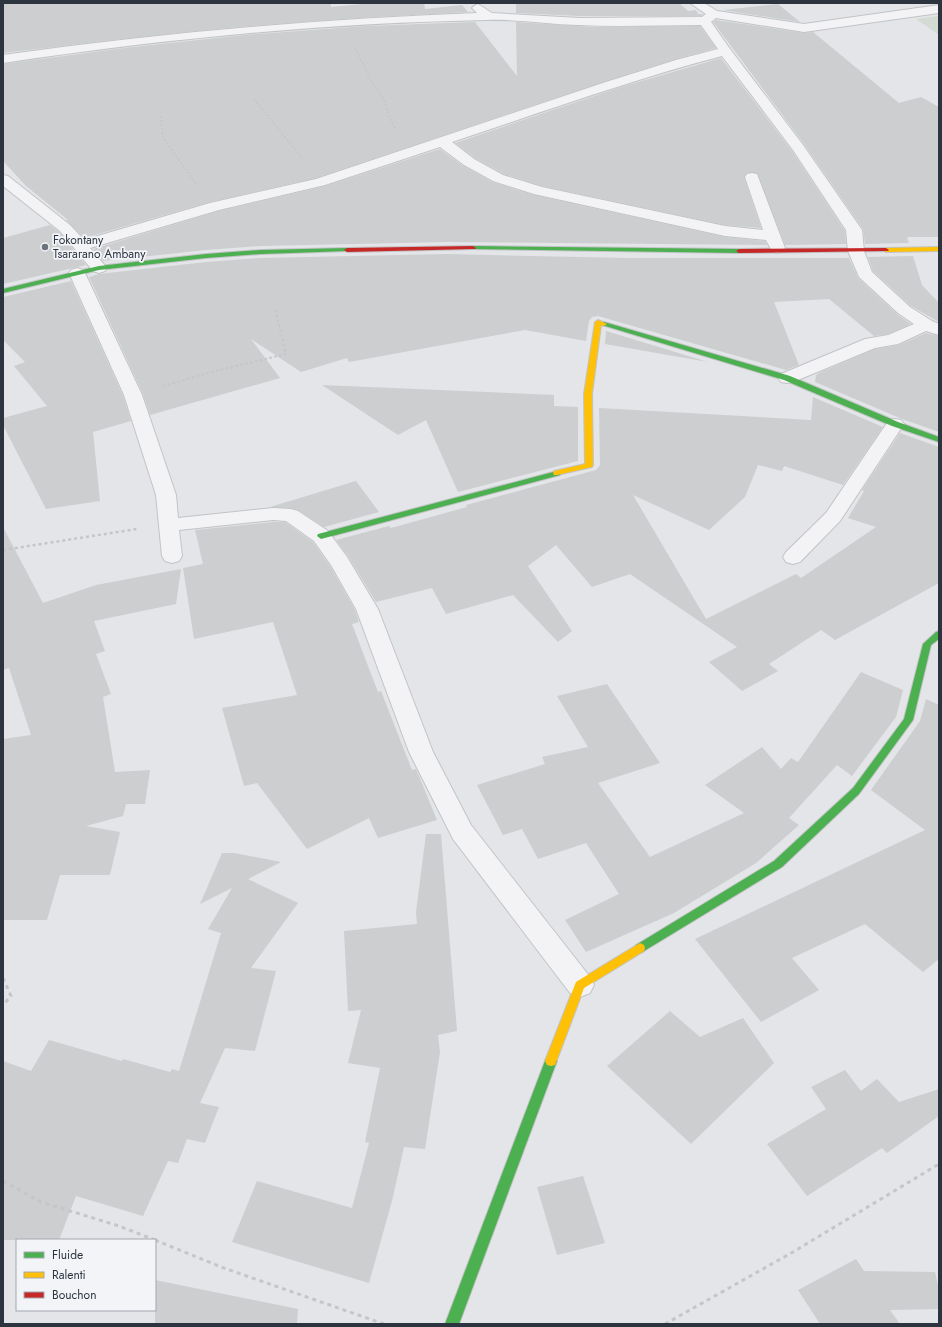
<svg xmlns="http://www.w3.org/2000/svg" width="942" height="1327" font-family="Jost,sans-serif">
<rect width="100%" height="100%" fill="#e3e5e8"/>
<!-- green -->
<path fill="#d4dbd4" d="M939 16V35L916 19Z"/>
<!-- building -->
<g fill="#ccced0">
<path d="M3 3H331V7L373 3H424L425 9 462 5 468 12 358 18 239 27 121 39 3 53Z"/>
<path d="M516 3H679L688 11 696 10 698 14H703L701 16H580L516 13Z"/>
<path d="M778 4 800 22 723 10Z"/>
<path d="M716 20 804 33 813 32 899 103 921 97 939 107V237H907L909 243 865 244 863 229 804 144 713 22Z"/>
<path d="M475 22 517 76 516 22 593 27 700 26 716 48 676 59 606 81 316 178 210 202 84 238 66 220H68L26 186 3 161V64L124 48 244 35 366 26Z"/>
<path d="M721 58 792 151 845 231 846 244 785 245 757 173H747L744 177 761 228 725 225 542 186 504 174 475 158 455 143 621 87Z"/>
<path d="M440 149 463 166 492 182 534 195 725 237 765 241 767 245 446 242 261 246 206 250 103 261 93 249 219 211 325 186Z"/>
<path d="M50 225 59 232 86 265 3 284V238Z"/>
<path d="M446 254 625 258H849L858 278 897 314 911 324 888 334 874 336 829 299 774 302 799 365 786 370 598 316 592 317 589 321 586 341 525 330 349 362 347 358 301 372 251 339 280 378 150 415 143 394 89 277 99 274 206 262 261 258Z"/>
<path d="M913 256 922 285 939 303V322L911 306 873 271 868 257Z"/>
<path d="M71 281 123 396 131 421 93 432 100 501 46 509 3 425V418L47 406 14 366 25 362 3 340V297Z"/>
<path d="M606 331 708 362 605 344Z"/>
<path d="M926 333 939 336V432L902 419 815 382 816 375 821 372 875 349 899 345Z"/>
<path d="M322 385 554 395V406L578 407V461L458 492 426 420 398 435Z"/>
<path d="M813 397 883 427 843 485 784 466 782 471 758 465 745 497 709 530 633 495 706 619 796 574 801 578 876 527 848 518 864 491 862 490 900 433 939 447V583L835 640 821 630 769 664 778 671 742 691 709 662 737 647 630 574 592 587 556 545 528 566 572 631 558 642 513 595 446 614 432 588 376 602 348 556 336 540 389 526 391 528 467 507 466 505 596 470 600 465 599 408 811 420Z"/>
<path d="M356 481 379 512 324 527 298 510 291 508 270 507Z"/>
<path d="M273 522H285L313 542 330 566 355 610 359 622 352 624 378 692 381 691 412 770 416 769 437 820 378 838 369 818 307 849 257 783 244 786 222 708 297 695 273 622 194 639 183 568 203 564 195 530Z"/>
<path d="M3 527 43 603 96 585 181 569 176 604 94 621 105 651 96 654 111 694 103 697 115 772 150 770 145 804H126L123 816 86 826 120 832 110 875H60L47 920H3V739L31 735 9 668 3 670Z"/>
<path d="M861 672 903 690 896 717 852 776 837 765 789 818 799 825 756 863 674 913 586 952 565 920 619 894 586 843 538 859 522 829 503 835 477 785 545 764 542 757 588 747 557 696 607 684 660 763 598 783 650 857 744 813 705 785 762 747 781 769 791 758 798 762Z"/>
<path d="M926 699 939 705V959L923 972 865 924 792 958 819 990 761 1022 695 939 925 830 871 790 920 721Z"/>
<path d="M426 834H441L457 1031 438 1035 440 1052 425 1149 404 1147 392 1201 369 1283 232 1242 257 1181 352 1208 369 1143 365 1142 380 1068 348 1063 361 1010 348 1011 344 931 417 924 416 912Z"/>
<path d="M222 853H234L281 862 248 879 298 903 251 968 276 971 255 1051 225 1048 200 1103 219 1107 205 1143 187 1139 178 1163 168 1161 143 1216 76 1196 59 1240H3V1061L31 1071 49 1040 122 1061 123 1059 170 1072 172 1069 179 1071 221 933 208 929 232 888 200 904Z"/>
<path d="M670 1011 700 1037 743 1018 774 1063 691 1144 607 1066Z"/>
<path d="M845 1070 861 1091 877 1079 899 1102 939 1089V1116L887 1153 882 1148 807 1196 767 1144 826 1109 811 1087Z"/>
<path d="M583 1176 605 1243 557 1255 537 1187Z"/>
<path d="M856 1259 864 1271 935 1272 939 1290V1309L890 1310 900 1324H820L798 1290Z"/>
<path d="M155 1280 298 1309 297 1324H155Z"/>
</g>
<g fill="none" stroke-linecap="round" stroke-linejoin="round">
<defs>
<g id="street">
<path d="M690 3H704L717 11 804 24 939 5V13L804 32 716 18 711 22 730 49 803 145 862 230 864 251 872 272 910 307 932 321 939 324V335L926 331 898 344 875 348 793 382 787 383 781 382 778 378 781 374 865 339 888 335 914 324 898 313 859 277 848 251 846 230 793 150 722 56C631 80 542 112 452 142L474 159 503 175 542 187 725 226 763 230 745 177 747 174 752 173 757 174 785 248 782 251 777 253 772 251 766 240 725 236 534 194 493 181 464 165 440 147 325 185 219 210 90 248 107 268 105 271 99 273 93 271 60 231 3 186V175L8 176 70 225 84 240 210 203 316 179 606 82 676 60 718 49 701 25C661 25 619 27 578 25 548 24 517 19 487 20 325 23 163 39 3 63V55C161 33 318 19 477 13L472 8 474 6 478 4 492 13 580 18 702 17 706 14Z"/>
<path d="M77 268 83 270 85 273 142 395 176 495 178 518 273 508 291 509 298 511 328 531 347 557 378 609 433 752 471 825 590 977 594 985 590 993 580 997 570 993 453 839 409 752 356 609 331 565 314 541 286 521 273 520 179 530 182 556 179 561 172 563 165 561 162 556 156 495 124 395 69 273 71 270Z"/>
<path d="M895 419 901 420 904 424 840 521 800 562 793 564 786 562 783 557 786 552 826 513 889 420Z"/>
</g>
<g id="fast">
<path d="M473 246 739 249 742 251 739 253 471 249 470 248Z"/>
<path d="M347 248 349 249V251L261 254 206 258 99 270 3 293V289L99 266 206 254 261 250Z"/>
<path d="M604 322 790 376 898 422 939 437V442L892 426 784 380 602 325 601 324Z"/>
<path d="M557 471 561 473 560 475 321 539 317 536 318 534Z"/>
<path d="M939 631V639L931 645 913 720 859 794 782 867 644 951 640 953 636 951 635 948 636 945 774 861 853 788 904 719 923 644 936 632Z"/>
<path d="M551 1056 555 1057 557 1061 459 1324H445L545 1061 547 1057Z"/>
</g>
<g id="slow">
<path d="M939 247V251L886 252 883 250 886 248Z"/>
<path d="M598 320 607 324 604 326 601 325 592 394 593 465 592 467 557 475H554L553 473 554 471 585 464 584 394 595 322Z"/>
<path d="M640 943 644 945 645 948 644 951 584 988 555 1065 551 1066 547 1065 545 1061 576 982Z"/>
</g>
<g id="jam">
<path d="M473 246 476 248 475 249 347 252 344 250 347 248Z"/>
<path d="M886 248 889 250 888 251 739 253 736 251 739 249Z"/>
</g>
</defs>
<!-- street casing -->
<use href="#street" stroke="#c2c3c6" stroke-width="2"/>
<!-- fast casing -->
<use href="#fast" stroke="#c2c3c6" stroke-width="2"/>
<!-- slow casing -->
<use href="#slow" stroke="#c2c3c6" stroke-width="2"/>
<!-- jam casing -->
<use href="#jam" stroke="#c2c3c6" stroke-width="2"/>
<!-- path-far3 -->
<g stroke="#c4c6c8" stroke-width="1.5" stroke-dasharray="2 2" stroke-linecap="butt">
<path d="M355 48 373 84 384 99 389 116 396 130"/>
<path d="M254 99 303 159"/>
<path d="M161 116 163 138 196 184"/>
</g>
<!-- path-far2 -->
<path stroke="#c4c6c8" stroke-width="2" stroke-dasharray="2.5 2.5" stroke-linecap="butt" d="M163 386 208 373 286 354 275 308"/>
<!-- path-far1 -->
<path stroke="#c4c6c8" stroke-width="2.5" stroke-dasharray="3 3" stroke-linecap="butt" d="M3 550 137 529"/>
<!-- path -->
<g stroke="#c4c6c8" stroke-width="3" stroke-dasharray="4 4" stroke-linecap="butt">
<path d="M3 978 11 996 3 1005"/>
<path d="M3 1181 41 1202 119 1226 155 1240"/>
<path d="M155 1240 221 1267 384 1324"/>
<path d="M665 1324 793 1252 939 1164"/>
</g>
<!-- street -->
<use href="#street" fill="#f3f3f5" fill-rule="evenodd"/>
<!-- fast -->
<use href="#fast" fill="#4caf50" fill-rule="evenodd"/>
<!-- slow -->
<use href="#slow" fill="#ffc107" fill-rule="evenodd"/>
<!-- jam -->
<use href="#jam" fill="#c62828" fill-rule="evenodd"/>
</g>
<!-- markers -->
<circle fill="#6c727b" stroke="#f2f4f7" stroke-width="1.5" cx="45" cy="247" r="4"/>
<g text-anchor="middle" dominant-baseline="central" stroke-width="3.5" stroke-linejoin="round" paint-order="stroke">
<!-- far-poi labels -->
<g font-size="12" fill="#2c3440" stroke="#f2f4f7" text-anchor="start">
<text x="53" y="240">Fokontany<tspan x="53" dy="14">Tsararano Ambany</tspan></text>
</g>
</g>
<!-- border -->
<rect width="942" height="1327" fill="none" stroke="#2c3440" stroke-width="8"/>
<!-- legend -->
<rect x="16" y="1239" width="140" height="72" fill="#f2f4f7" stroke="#a3a7ae"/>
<rect x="24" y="1252" width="20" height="6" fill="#4caf50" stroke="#a3a7ae"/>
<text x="52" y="1259" font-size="12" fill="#2c3440">Fluide</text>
<rect x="24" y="1272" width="20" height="6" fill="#ffc107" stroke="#a3a7ae"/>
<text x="52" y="1279" font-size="12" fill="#2c3440">Ralenti</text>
<rect x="24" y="1292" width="20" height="6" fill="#c62828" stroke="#a3a7ae"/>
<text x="52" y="1299" font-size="12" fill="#2c3440">Bouchon</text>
</svg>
